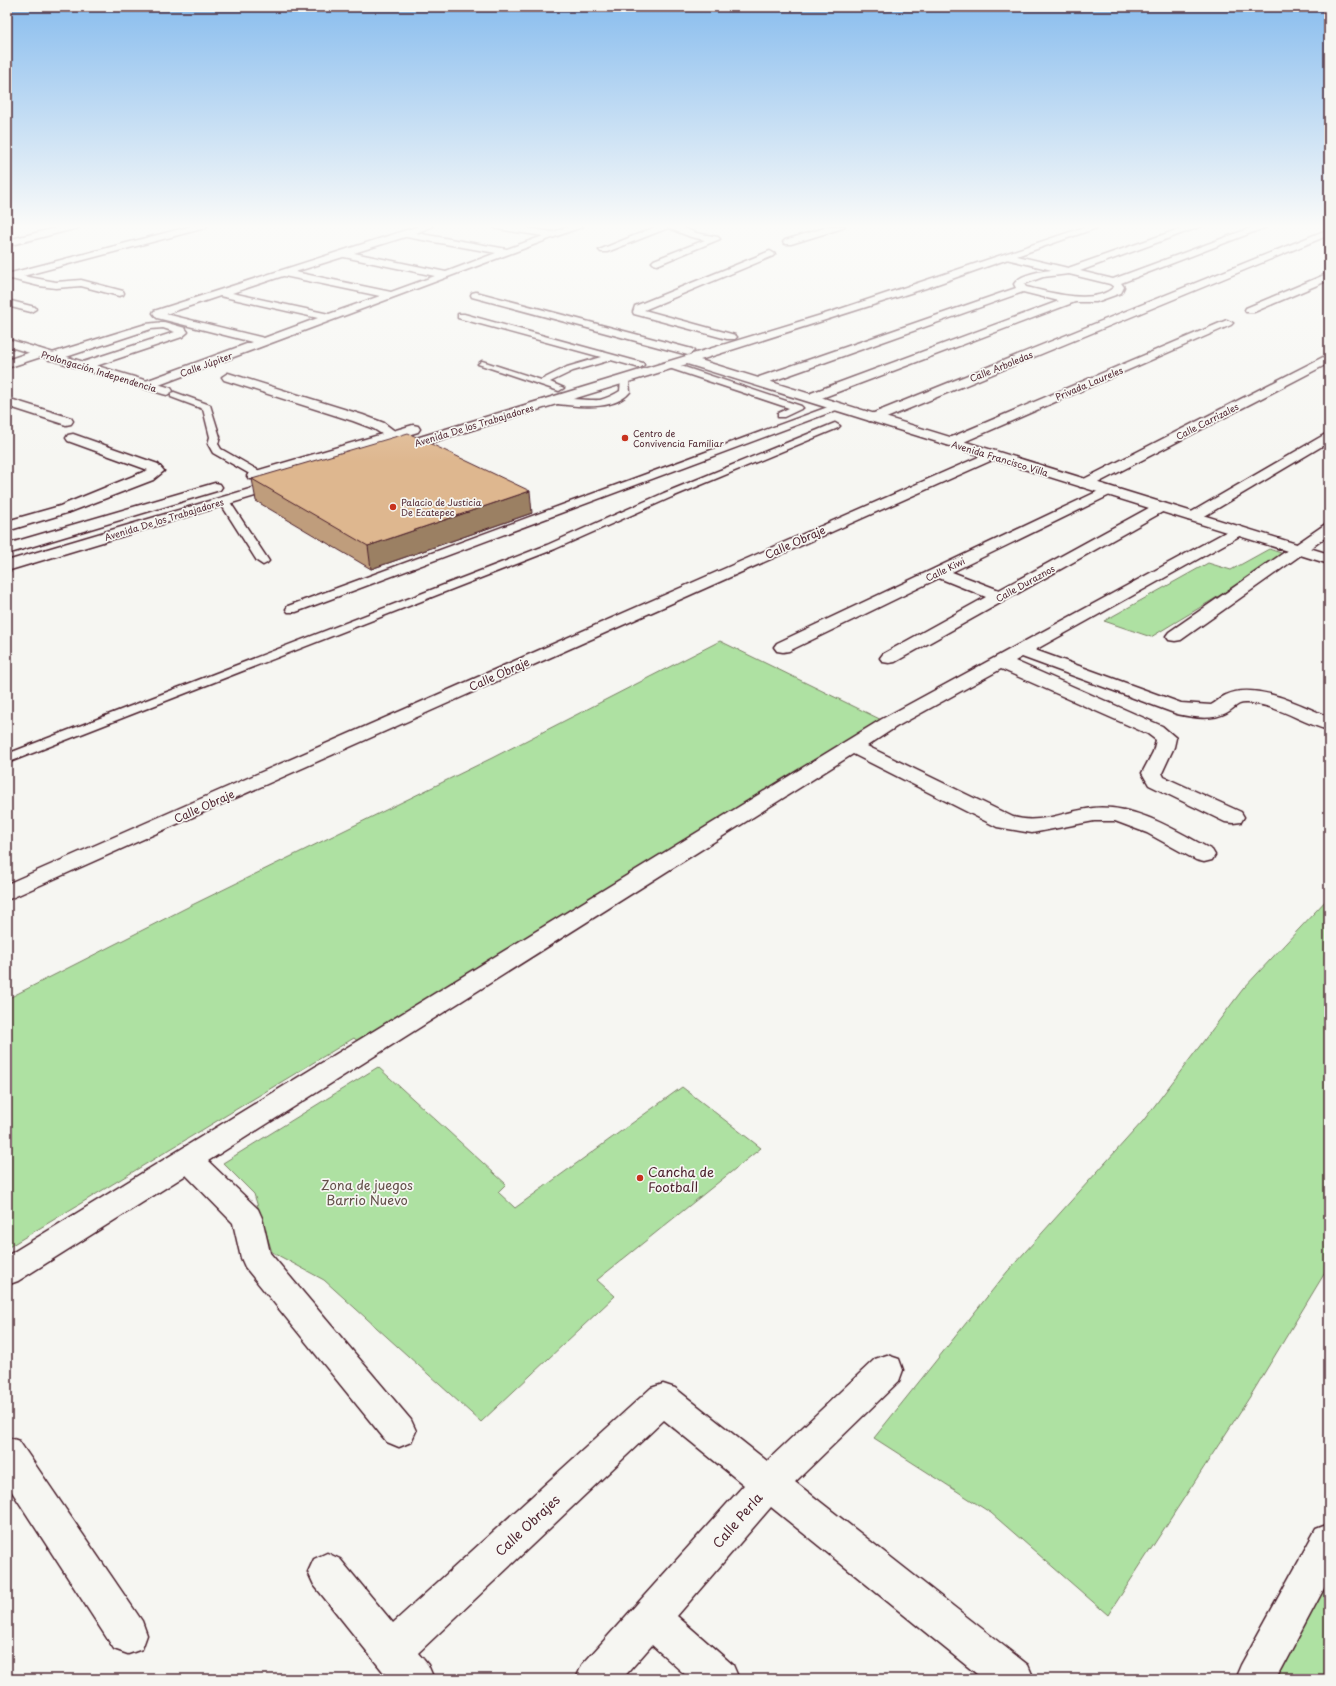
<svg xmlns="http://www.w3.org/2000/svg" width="1336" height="1686" font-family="'Playpen Sans',sans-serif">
<rect width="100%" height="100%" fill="#f6f6f2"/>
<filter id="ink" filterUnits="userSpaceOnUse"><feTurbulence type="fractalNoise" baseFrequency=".025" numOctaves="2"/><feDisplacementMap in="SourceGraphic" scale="8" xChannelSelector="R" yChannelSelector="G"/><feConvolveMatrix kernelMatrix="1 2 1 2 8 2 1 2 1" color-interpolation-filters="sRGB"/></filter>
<g filter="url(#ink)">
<!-- green -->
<g fill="#aee1a2" stroke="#7c8066">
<path d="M1269 549 1287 555 1151 637 1104 621 1208 563 1231 570Z"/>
<path d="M720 641 896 727 368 1050 354 1038 7 1248V999L190 906 492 758Z"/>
<path d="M1329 897V1266L1251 1395 1108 1615 991 1513 874 1438 1007 1272 1143 1121 1243 989Z"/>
<path d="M378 1067 506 1184 498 1192 515 1208 682 1087 761 1148 597 1280 615 1296 481 1422 324 1280 272 1252 254 1194 223 1163Z"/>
<path d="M1329 1564V1679H1276Z"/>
</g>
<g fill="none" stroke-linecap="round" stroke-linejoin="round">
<defs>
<g id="lane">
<path d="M458 314H464L643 363 644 365 640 368 611 360 573 371 550 382 564 388 559 391 478 364 482 361 541 380 567 367 601 357 458 318Z"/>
<path d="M672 363 801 406 803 408 784 417H778V413L789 408 669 368 668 366Z"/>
<path d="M625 377 629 380 630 392C616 409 586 407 567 405 561 404 553 405 549 401 555 396 589 401 600 400 607 398 614 395 620 391L621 380Z"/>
<path d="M174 392 210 405 220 437 218 444 221 449 263 473 264 475 263 477H255L213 453 208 444 210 437 203 409 171 397V393Z"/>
<path d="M836 404 839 405V409L296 612H288L286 609 288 606Z"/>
<path d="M835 423 840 426 838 428 672 497 555 549 7 763V754L547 545 664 493Z"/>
<path d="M224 498 228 499 269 561 267 563 263 565 257 561 219 501Z"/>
</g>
<g id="street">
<path d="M64 226H80L78 228 7 246V240Z"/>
<path d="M192 226H207L205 228 23 276 56 282 81 280 123 291 124 293 123 295 119 296 81 286 56 288 39 286 11 279 7 280V274Z"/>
<path d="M419 226H433L416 233 507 249 543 236 497 229 492 226H514L553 232 571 226H584L151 388 147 389 141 385 143 382 252 342 157 318 153 313 154 311ZM405 237H406L496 253 446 272 354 253ZM343 257H344L435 276 391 292 295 272ZM283 276H284L380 296 329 314 232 293ZM220 296 318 318 264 338 166 314Z"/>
<path d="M658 226H679L696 233 718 237 720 239 657 265 654 264 652 262 654 260 705 240 691 237 668 228 607 252H601L599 250Z"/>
<path d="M831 226H845L843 228 791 244H785L783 242 785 240Z"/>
<path d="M1188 226H1202L1080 271 1113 279 1256 226H1269L1121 283 1124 287 1121 293 1096 302H1075L819 399 815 400 809 396 811 393 1059 301 1023 292 767 383 763 384 757 380 759 377 1016 288 1014 284C1020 274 1041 271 1052 270L1006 259 1004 257 1006 255 1009 254 1068 268ZM1069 274 1110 284 1114 287C1094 306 1049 292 1026 287L1024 284 1043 277Z"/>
<path d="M1329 229V235L879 421H869L867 418 869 415Z"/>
<path d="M770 251 775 254 773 256 644 310 735 335 737 337 735 339H727L634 314 633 312 635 306Z"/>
<path d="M1329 273V280L1254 312H1246L1245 310 1246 308Z"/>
<path d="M476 292 692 349 694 351 688 355 472 297 471 295 472 293Z"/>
<path d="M7 300 35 307 36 309 31 312 7 306Z"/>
<path d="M1227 320 1233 323 1231 325 957 445H947L945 442 947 439Z"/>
<path d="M164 322 185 328 188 332 182 337 84 370 78 366 80 363 175 332 163 328 151 329 57 360H49L47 357 49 354 146 324Z"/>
<path d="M40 349 46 353 44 356 7 368V360Z"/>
<path d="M1329 354V363L1090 487H1080L1078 484 1080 481Z"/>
<path d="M228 373 363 415 384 423 400 435 398 438H388L374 429 353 421 224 380 222 377Z"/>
<path d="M7 398 71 418 73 421 71 424 66 425 7 406Z"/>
<path d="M1329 432V442L1198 520H1188L1185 517 1188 514Z"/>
<path d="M73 434 158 464 164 471 153 480 70 512 7 531V521L60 506 148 470 68 441 66 438 68 435Z"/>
<path d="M992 451 997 452 999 455 997 458 7 900V884Z"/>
<path d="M1107 487 1112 488 1114 491 1112 494 952 572 999 590 1156 504H1166L1168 507 1166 510 895 662 889 663 883 662 880 658 883 654 986 597 939 578 789 651 783 652 777 651 774 647 777 643Z"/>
<path d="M1329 523V535L1181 640 1175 641 1169 640 1166 636 1169 632 1324 525Z"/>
<path d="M1238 526 1243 528 1246 531 1243 534 1035 650 1181 703 1211 705C1217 702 1221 697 1226 695 1256 681 1302 706 1329 717V730C1301 723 1277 704 1247 703 1237 702 1234 709 1226 713 1211 721 1192 717 1177 714L1022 657 1015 661 1162 726 1176 738 1174 747 1162 773 1164 777 1241 812 1244 817 1241 822 1233 823 1225 822 1149 785 1142 773 1153 752 1156 740 1148 734 1001 669 896 727 867 746 1013 817C1041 825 1065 811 1093 808 1136 804 1176 831 1212 850L1215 855 1212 860 1204 862 1196 860 1147 833 1115 821H1094L1032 833 997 827 853 754 208 1161 258 1209 262 1218 270 1253 411 1420 416 1431 411 1442 399 1447 387 1442 245 1267 241 1258 233 1223 186 1175 18 1281 7 1285V1256L882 719 1233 528Z"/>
<path d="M887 1355 899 1359 903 1370 899 1381 795 1482 1028 1665 1034 1679H983L771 1507 677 1616 733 1665 739 1679H690L652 1645 622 1679H576L582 1665 744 1485 664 1420 418 1653 428 1665 434 1679H389L314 1585 308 1572 314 1559 327 1553 340 1559 393 1623 651 1388 663 1384 675 1388 767 1461 875 1359Z"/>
<path d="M7 1437 19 1441 142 1621 147 1635 142 1649 128 1654 114 1649 7 1484Z"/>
<path d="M1329 1524V1579L1276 1679H1235L1241 1665 1316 1529Z"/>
</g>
<g id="secondary">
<path d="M1088 226H1102L926 288 700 360 1329 554V564L687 364 400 452H390L388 449 390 446 831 312Z"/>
<path d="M7 339 171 388 173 391 167 395 163 394 7 346Z"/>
<path d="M413 425 418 426 420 429 418 432 259 479H249L247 476 249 473Z"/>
<path d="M283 479 288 480 290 483 288 486 7 571V561Z"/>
<path d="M215 483 220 484 222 487 220 490 7 554V544Z"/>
</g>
</defs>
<!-- lane casing -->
<use href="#lane" stroke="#4a1f2b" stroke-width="3"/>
<!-- street casing -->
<use href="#street" stroke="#4a1f2b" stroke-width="3"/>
<!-- secondary casing -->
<use href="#secondary" stroke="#4a1f2b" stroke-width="3"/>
<!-- lane -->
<use href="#lane" fill="#f6f6f2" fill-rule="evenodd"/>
<!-- street -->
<use href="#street" fill="#f6f6f2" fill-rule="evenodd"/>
<!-- secondary -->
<use href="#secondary" fill="#f6f6f2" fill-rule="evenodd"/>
</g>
<!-- wall -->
<path fill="#bf9d7b" stroke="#4a1f2b" d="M252 479 532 513 371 569 256 501Z"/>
<!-- shaded-wall -->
<path fill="#9b8064" stroke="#4a1f2b" d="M530 491 532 513 371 569 368 546Z"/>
<!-- building -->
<path fill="#deb78f" stroke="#4a1f2b" d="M408 433 530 491 368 546 252 479Z"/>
</g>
<!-- sky -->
<linearGradient id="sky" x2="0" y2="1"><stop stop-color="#89bdee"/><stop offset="0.49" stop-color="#fbfbf9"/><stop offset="1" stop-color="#fbfbf9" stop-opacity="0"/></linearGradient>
<rect width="1336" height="462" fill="url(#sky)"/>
<!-- markers -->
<g fill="#c8321e" stroke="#f6f6f2" stroke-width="1.5">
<circle cx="625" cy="438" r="4"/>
<circle cx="393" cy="507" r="4"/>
<circle cx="640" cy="1178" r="4"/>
</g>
<g text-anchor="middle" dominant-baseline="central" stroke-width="3.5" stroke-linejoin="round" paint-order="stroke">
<!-- far-street labels -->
<g font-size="9" fill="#4a1f2b" stroke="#f6f6f2">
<text transform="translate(206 364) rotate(-20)">Calle Júpiter</text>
<text transform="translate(1001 366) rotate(-22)">Calle Arboledas</text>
<text transform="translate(99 371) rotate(17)">Prolongación Independencia</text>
<text transform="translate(1089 383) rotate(-23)">Privada Laureles</text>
<text transform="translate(1207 421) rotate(-27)">Calle Carrizales</text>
<text transform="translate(474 425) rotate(-17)">Avenida De los Trabajadores</text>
<text transform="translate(1000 458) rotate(17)">Avenida Francisco Villa</text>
<text transform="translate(164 519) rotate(-17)">Avenida De los Trabajadores</text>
<text transform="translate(945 569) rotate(-26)">Calle Kiwi</text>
<text transform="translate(1025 583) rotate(-29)">Calle Duraznos</text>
</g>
<!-- far-poi labels -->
<g font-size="9" fill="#4a1f2b" stroke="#f6f6f2" text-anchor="start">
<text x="633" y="433">Centro de<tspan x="633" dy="10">Convivencia Familiar</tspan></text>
<text x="401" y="502">Palacio de Justicia<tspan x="401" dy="10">De Ecatepec</tspan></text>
</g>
<!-- street labels -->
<g font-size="11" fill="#4a1f2b" stroke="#f6f6f2">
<text transform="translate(795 542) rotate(-24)">Calle Obraje</text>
<text transform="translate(499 674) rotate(-24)">Calle Obraje</text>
<text transform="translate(204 806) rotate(-24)">Calle Obraje</text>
</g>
<!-- near-poi labels -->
<g font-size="13" fill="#4a1f2b" stroke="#f6f6f2" text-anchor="start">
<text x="648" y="1171">Cancha de<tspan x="648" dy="15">Football</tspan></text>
</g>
<!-- near-park labels -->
<g font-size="13" fill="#635049" stroke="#f6f6f2">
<text x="367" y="1184">Zona de juegos<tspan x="367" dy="15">Barrio Nuevo</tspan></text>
</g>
<!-- near-street labels -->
<g font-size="13" fill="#4a1f2b" stroke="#f6f6f2">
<text transform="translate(737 1520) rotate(-49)">Calle Perla</text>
<text transform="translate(527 1525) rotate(-43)">Calle Obrajes</text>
</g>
</g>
<!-- margin -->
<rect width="1336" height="1686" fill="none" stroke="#f6f6f2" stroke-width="24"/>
<rect x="12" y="12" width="1312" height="1662" fill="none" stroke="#4a1f2b" stroke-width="1.5" filter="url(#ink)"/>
</svg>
